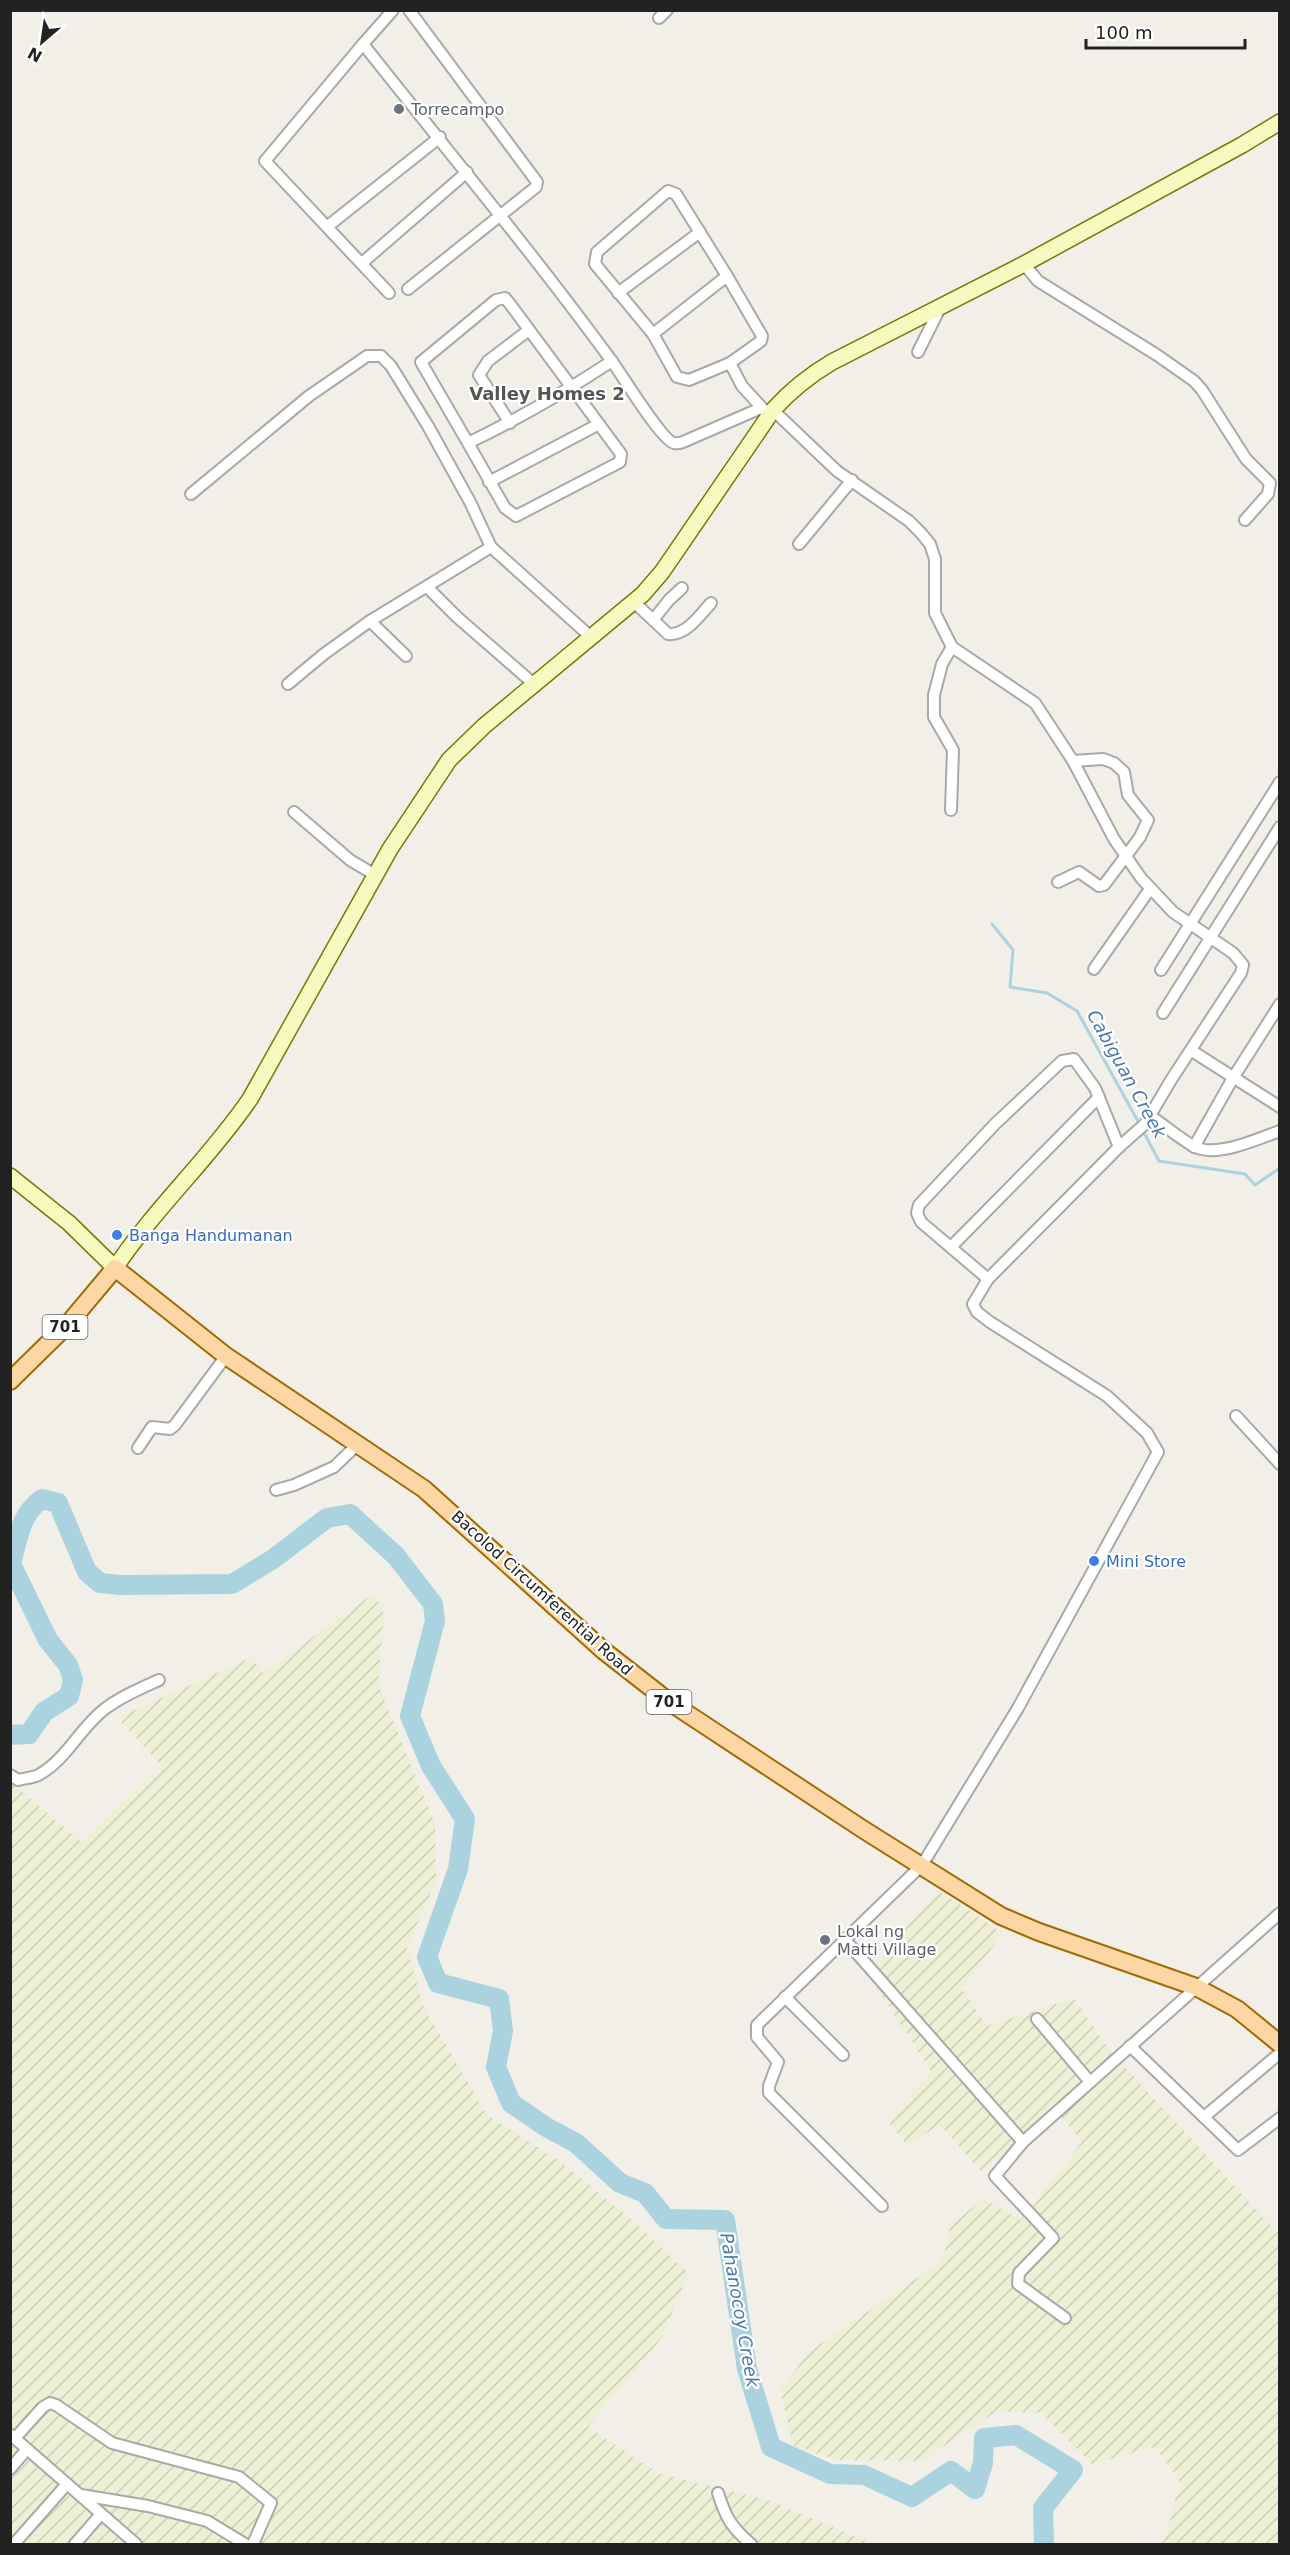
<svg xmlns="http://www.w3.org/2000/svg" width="1290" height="2555" font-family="'DejaVu Sans',sans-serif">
<defs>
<pattern id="farmland-furrows" width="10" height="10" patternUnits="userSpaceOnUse" patternTransform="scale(1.5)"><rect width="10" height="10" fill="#eef0d5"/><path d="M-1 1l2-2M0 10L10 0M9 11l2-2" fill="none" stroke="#ccceb7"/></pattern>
</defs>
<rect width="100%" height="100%" fill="#f2efe9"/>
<!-- farmland -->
<g fill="url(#farmland-furrows)">
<path d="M374 1593 384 1614 378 1684 435 1824 436 1881 407 1948 424 2008 487 2115 561 2162 637 2224 688 2273 664 2335 588 2427 658 2473 768 2500 866 2541 882 2544H11L10 1781 81 1842 162 1766 117 1718 250 1658 263 1673Z"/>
<path d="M938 1890 1003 1933 962 1989 987 2026 1074 1998 1110 2051 1279 2234V2544H1161L1164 2541 1180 2482 1155 2447 1092 2464 1041 2413 997 2411 921 2461 837 2460 793 2445 780 2390 810 2351 942 2261 951 2224 984 2199 1021 2220 1082 2142 1056 2110 981 2171 939 2124 908 2146 889 2123 931 2071 867 1973Z"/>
</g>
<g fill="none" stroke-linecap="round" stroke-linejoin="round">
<!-- stream -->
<g stroke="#aad3df" stroke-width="3">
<path d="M992 924 1013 950 1010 987 1047 993 1077 1011 1140 1125"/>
<path d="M1143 1131 1159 1161 1245 1174 1255 1185 1280 1168"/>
</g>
<!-- river -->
<path stroke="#aad3df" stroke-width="20" d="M10 1735 29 1734 44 1712 69 1696 73 1680 68 1665 48 1640 11 1564C18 1539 20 1514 42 1499L58 1503 87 1572 100 1583 120 1585 232 1584 273 1559 327 1518 350 1514 396 1556 433 1604 435 1621 410 1716 431 1766 465 1819 458 1869 427 1957 438 1983 499 1999 503 2031 496 2067 511 2103 546 2127 576 2143 620 2183 645 2193 666 2219 725 2220 747 2369 771 2447 830 2474 864 2475 912 2497 951 2471 975 2489 983 2463 984 2438 1016 2435 1073 2470 1043 2508 1044 2544"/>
<defs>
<g id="street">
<path d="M659 18 667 10"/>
<path d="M363 44 393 10"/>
<path d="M328 226 440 137"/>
<path d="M362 263 467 172"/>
<path d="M1024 264 1038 281 1157 355 1194 381 1202 390 1246 459 1270 483 1268 494 1245 520"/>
<path d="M727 276 762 336 761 341 730 363 689 380 677 377 653 334Z"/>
<path d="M408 289 536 187 537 182 409 10"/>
<path d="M389 293 265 161 363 44C446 149 532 252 611 360 621 373 661 440 674 443 677 444 680 443 683 442L761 408"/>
<path d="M618 293 700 232"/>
<path d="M653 334 595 264 597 252 668 191 676 194 727 276"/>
<path d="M918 352 941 306"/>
<path d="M730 363 742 386 765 411"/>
<path d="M773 410 837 471 909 521 921 533 930 544 935 559V613L952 647 1035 703 1073 761 1114 839 1141 878 1173 912 1233 953 1243 965 1241 973 1171 1080 1145 1124 1119 1147 988 1279 973 1304 977 1312 990 1322 1107 1396 1147 1433 1158 1452 1018 1708 922 1865 757 2025V2037L778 2062 769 2086V2093L882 2206"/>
<path d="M510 423 479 375 488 361 529 330"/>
<path d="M468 443 505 508 516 516 620 462 621 454 510 304 505 298 496 300 421 362 468 443C518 419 565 392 612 361"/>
<path d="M489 482 599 424"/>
<path d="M191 494 309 396 367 356H381L391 366 428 426 470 502 491 547 592 638"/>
<path d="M799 544 852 480"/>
<path d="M428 588 457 617 535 685"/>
<path d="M635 603 668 634C686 636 700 615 711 603"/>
<path d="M653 620 669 600 682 588"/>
<path d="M370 621 406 656"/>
<path d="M288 684 324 654 370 621 491 547"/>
<path d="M951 810 953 750 934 717V695L942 664 952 647"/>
<path d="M294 812 350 860 375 875"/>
<path d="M1058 882 1079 872 1099 886 1104 885 1140 837 1148 820 1128 795 1124 772 1114 763 1103 759 1073 761"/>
<path d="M1094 969 1150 889"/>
<path d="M1161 970 1280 782"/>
<path d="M1163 1013 1280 827"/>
<path d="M1192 1051 1280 1107"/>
<path d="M1150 1116C1164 1125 1178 1137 1193 1146 1216 1159 1256 1139 1280 1131"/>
<path d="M1194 1147 1233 1078 1280 1004"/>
<path d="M951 1247 1099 1097"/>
<path d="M988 1279 921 1222 917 1213 919 1205 995 1124 1062 1061 1074 1059 1095 1088 1119 1147"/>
<path d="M1236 1416 1280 1464"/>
<path d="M138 1448 152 1427 170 1429 175 1425 226 1356"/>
<path d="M276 1490 294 1485 334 1467 359 1443"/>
<path d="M10 1775 18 1780C25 1778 35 1778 40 1774 67 1759 81 1726 106 1708 122 1696 141 1688 159 1680"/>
<path d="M846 1941 1023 2142"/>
<path d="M785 1997 843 2055"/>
<path d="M1037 2019 1090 2082"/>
<path d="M1130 2046 1238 2150 1280 2118"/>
<path d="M1204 2117 1280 2053"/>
<path d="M1065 2318 1018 2284 1019 2273 1053 2238 995 2176 1023 2142 1280 1913"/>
<path d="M11 2435 136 2544"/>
<path d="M15 2438 43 2407 50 2403 56 2405 112 2443 239 2477 271 2503 253 2544"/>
<path d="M10 2469 27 2449"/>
<path d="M718 2493C726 2518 731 2527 751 2544"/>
<path d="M81 2495 148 2506 207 2521 245 2544"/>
<path d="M14 2544 67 2484"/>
<path d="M75 2544 101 2514"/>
</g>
<path id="secondary" d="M10 1176 69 1223 115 1268C155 1208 209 1159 250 1099L390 849 449 760 484 726 643 594 662 572 773 410C791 390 810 375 832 362L1024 264 1242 145 1280 122"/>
<path id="primary" d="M10 1381 69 1323 115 1268 226 1356 424 1489 604 1651 668 1701 864 1830 1001 1916 1039 1932 1196 1987 1237 2009 1280 2044"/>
</defs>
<!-- street casing -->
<use href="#street" stroke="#a9a9a9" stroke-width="14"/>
<!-- secondary casing -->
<use href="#secondary" stroke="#707d05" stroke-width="18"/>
<!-- primary casing -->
<use href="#primary" stroke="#a06b00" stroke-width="20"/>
<!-- street -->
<use href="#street" stroke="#fff" stroke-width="10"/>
<!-- secondary -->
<use href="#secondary" stroke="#f7fabf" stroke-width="15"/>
<!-- primary -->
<use href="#primary" stroke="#fcd6a4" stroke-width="16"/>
</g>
<!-- markers -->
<g fill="#6b7280" stroke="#fff" stroke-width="2">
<circle cx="399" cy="109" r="6"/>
<circle cx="825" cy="1940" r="6"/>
</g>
<g fill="#3f7fe0" stroke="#fff" stroke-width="2">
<circle cx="117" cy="1235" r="6"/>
<circle cx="1094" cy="1561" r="6"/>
</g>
<g text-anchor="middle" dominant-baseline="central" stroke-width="4.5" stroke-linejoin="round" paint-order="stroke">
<!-- shield labels -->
<g fill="#fff" stroke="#646464" stroke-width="1.5">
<rect x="42.5" y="1315" width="45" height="24" rx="4.5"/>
<rect x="646.5" y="1690" width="45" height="24" rx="4.5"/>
</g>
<g font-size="15" font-weight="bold" fill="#222">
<text x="65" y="1327">701</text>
<text x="669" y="1702">701</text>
</g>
<!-- worship labels -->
<g font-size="16" fill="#5b616d" stroke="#fff" text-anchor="start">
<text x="411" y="109">Torrecampo</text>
<text x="837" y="1931">Lokal ng<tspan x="837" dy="18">Matti Village</tspan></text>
</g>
<!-- shop labels -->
<g font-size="16" fill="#366cbe" stroke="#fff" text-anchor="start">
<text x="129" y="1235">Banga Handumanan</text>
<text x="1106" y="1561">Mini Store</text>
</g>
<!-- street labels -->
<g font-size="16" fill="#222" stroke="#fff">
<text transform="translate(542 1593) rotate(42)">Bacolod Circumferential Road</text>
</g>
<!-- neighbourhood labels -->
<g font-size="18" font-weight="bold" fill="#555" stroke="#fff">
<text x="547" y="393">Valley Homes 2</text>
</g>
<!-- water labels -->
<g font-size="18" font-style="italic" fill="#4a7aab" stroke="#fff">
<text transform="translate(1127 1074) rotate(61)">Cabiguan Creek</text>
<text transform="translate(740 2310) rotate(80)">Pahanocoy Creek</text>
</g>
</g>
<!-- border -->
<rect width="1290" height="2555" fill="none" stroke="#222222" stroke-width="24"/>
<!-- north arrow -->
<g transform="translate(42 42) rotate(209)" stroke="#ffffff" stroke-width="4.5" paint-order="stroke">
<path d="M0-4.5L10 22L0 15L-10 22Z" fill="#222222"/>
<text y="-9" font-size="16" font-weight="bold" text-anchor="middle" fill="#222222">N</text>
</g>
<!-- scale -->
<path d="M1086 39v9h159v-9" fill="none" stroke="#222222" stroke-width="3"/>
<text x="1095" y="39" font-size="18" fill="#222222" stroke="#ffffff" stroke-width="4.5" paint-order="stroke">100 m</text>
</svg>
